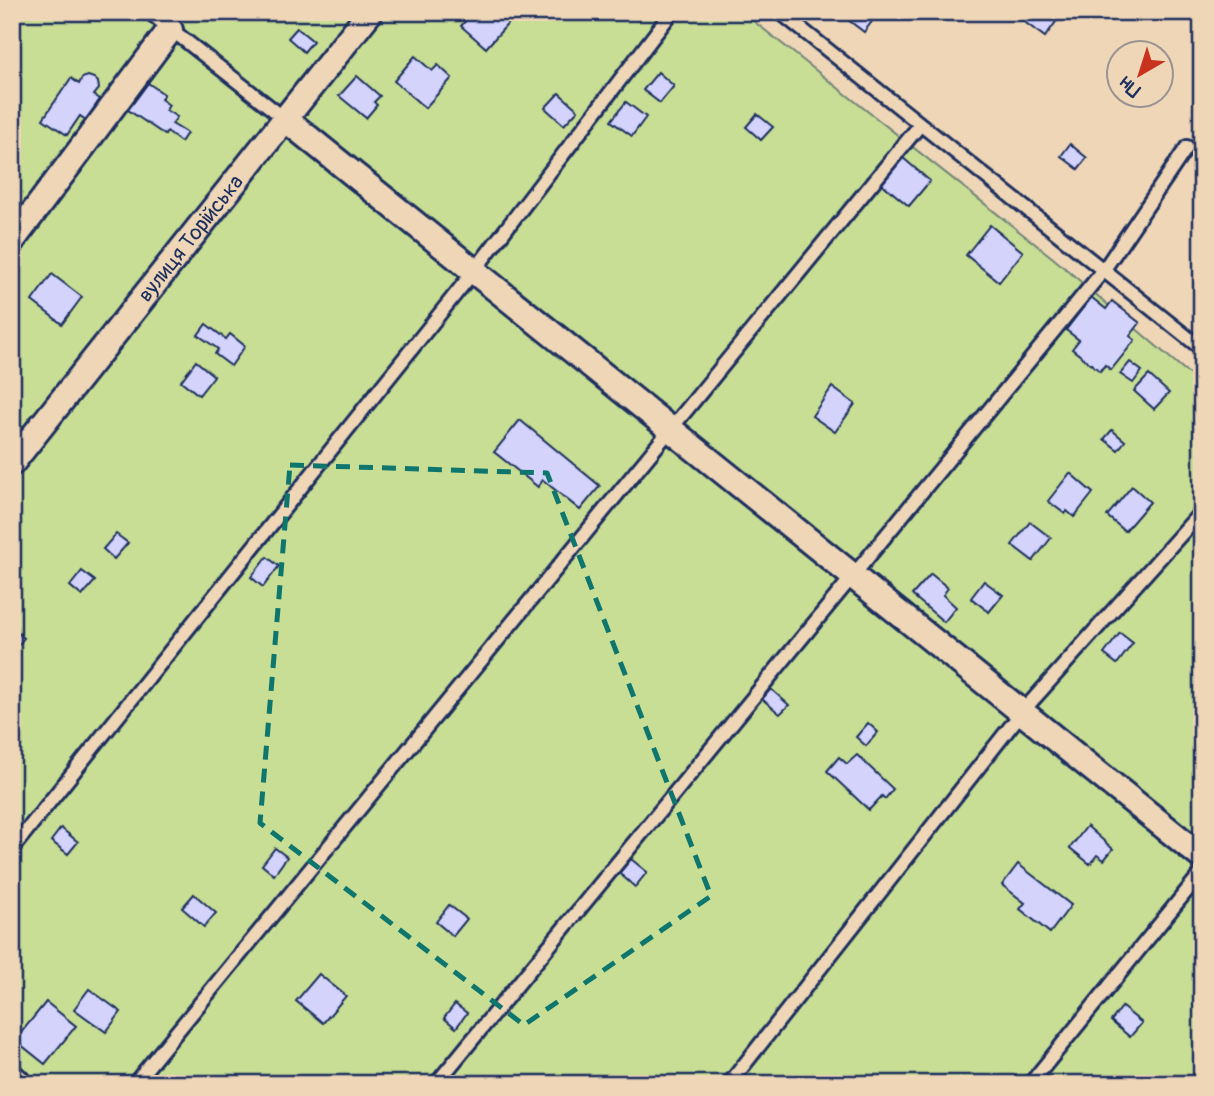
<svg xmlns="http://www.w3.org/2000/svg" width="1214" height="1096" font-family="Pangolin,sans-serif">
<rect width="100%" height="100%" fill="#efd6b7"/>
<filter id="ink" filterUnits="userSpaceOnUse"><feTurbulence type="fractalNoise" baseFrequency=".0143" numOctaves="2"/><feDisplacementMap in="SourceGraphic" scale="14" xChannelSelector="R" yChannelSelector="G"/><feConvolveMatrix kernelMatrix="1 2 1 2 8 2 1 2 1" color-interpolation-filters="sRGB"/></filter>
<g filter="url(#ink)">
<!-- green -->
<path fill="#c8de94" stroke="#728679" stroke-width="2" d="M12 12H742L1053 258 1202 385V1084H12Z"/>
<!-- building -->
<g fill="#d3d3fc" stroke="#1b2f5e" stroke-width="2">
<path d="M467 12H504L512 19 486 48 461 26 467 19 464 16Z"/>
<path d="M846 12H879L864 32 847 19 850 15Z"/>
<path d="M1018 12H1063L1045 37 1019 18 1021 15Z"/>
<path d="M297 28 313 41 304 52 288 38Z"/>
<path d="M415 56 432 71 438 65 452 78 425 108 394 81Z"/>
<path d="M658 72 674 86 660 103 643 90Z"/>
<path d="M88 76 94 78 98 82 99 89 94 95 100 99 86 120 80 116 67 135 43 119 71 78 79 84 82 78Z"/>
<path d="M357 76 380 96 374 102 377 105 366 118 339 96Z"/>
<path d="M148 83 164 94 161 99 169 105 166 110 177 117 172 124 187 133 181 142 167 132 165 135 128 110Z"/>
<path d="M559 93 578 110 564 125 545 108Z"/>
<path d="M626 102 646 117 632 136 611 121Z"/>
<path d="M757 114 773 127 761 140 746 127Z"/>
<path d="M1070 144 1087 158 1078 169 1061 156Z"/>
<path d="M902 157 930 181 909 206 881 183Z"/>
<path d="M990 225 1023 252 999 282 966 255Z"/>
<path d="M52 274 82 297 62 324 32 301Z"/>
<path d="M1091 297 1106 309 1112 301 1140 323 1130 336 1135 340 1111 370 1105 365 1100 371 1072 349 1079 340 1066 330Z"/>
<path d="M206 324 226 339 230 334 245 346 231 366 215 354 218 349 198 335Z"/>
<path d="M196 361 214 376 199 395 181 381Z"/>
<path d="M1130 362 1142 371 1133 383 1120 374Z"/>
<path d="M1149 375 1169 393 1154 409 1134 391Z"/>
<path d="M832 387 855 404 835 432 812 416Z"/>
<path d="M520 420 600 486 580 510 543 480 538 487 494 452Z"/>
<path d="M1112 430 1125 441 1118 450 1104 439Z"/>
<path d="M1070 473 1093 493 1074 517 1067 511 1065 514 1048 501Z"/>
<path d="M1132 486 1150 502 1125 531 1107 516Z"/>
<path d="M1030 522 1051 538 1033 561 1012 545Z"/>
<path d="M116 534 128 543 114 559 103 549Z"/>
<path d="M267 557 279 566 263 587 251 577Z"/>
<path d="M82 571 95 581 82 596 70 586Z"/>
<path d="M931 574 948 588 943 595 956 607 944 622 912 595Z"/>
<path d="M984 581 1003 595 989 612 971 598Z"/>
<path d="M12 628 24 638 12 653Z"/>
<path d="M1120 633 1133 643 1117 664 1104 654Z"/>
<path d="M771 689 789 705 780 714 762 699Z"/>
<path d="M868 723 878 732 866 746 856 737Z"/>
<path d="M857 755 893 789 885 799 882 796 869 810 827 771 839 757 847 764Z"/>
<path d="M1087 826 1113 849 1104 860 1097 855 1090 864 1070 848Z"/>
<path d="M61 828 78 842 68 854 51 841Z"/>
<path d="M275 848 287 857 274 875 262 865Z"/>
<path d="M631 859 647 872 635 887 619 873Z"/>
<path d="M1018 864 1071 905 1050 933 1020 909 1025 903 1002 885Z"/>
<path d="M194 894 216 913 204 927 182 908Z"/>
<path d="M449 905 467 919 453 936 436 922Z"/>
<path d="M319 974 346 996 323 1023 296 1001Z"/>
<path d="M89 989 121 1012 106 1032 74 1009Z"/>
<path d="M46 1002 76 1026 45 1064 15 1040Z"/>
<path d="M455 1004 467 1013 456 1028 444 1018Z"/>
<path d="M1122 1007 1142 1023 1130 1037 1111 1021Z"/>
</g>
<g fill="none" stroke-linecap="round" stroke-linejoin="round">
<defs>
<g id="lane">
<path d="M149 12 285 119"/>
<path d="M780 12 1202 349"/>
<path d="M12 849 474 271 672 12"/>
<path d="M134 1084 920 125"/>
<path d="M436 1084 1103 271 1187 147"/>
<path d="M729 1084 1022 712 1202 511"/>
<path d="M1030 1084 1202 872"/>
</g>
<g id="street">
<path d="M285 119 1202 857"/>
<path d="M12 241 170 30"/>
<path id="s1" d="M12 463 370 12"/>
<path d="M12 1077 20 1084"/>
</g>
</defs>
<!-- lane casing -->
<use href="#lane" stroke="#1b2f5e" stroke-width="18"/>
<!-- street casing -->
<use href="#street" stroke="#1b2f5e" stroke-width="30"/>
<!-- lane -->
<use href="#lane" stroke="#efd6b7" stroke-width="12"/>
<!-- street -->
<use href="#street" stroke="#efd6b7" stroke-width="24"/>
</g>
</g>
<!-- marked area -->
<path fill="none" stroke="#0f766e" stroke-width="5" stroke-dasharray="14 9" stroke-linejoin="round" d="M290 465 547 473 711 896 524 1025 260 823Z"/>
<g text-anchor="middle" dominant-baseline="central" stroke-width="5" stroke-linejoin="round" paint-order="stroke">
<!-- street labels -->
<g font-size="21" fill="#1b2f5e" stroke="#efd6b7">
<text stroke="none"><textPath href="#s1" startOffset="287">вулиця Торійська</textPath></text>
</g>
</g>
<!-- margin -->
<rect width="1214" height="1096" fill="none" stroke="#efd6b7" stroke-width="42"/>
<rect x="21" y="21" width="1172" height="1054" fill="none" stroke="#1b2f5e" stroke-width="2.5" filter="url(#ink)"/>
<!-- north arrow -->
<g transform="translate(1140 74) rotate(219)"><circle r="33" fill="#efd6b7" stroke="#9a9393" stroke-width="2"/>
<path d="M0-5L12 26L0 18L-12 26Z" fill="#c8321e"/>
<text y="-10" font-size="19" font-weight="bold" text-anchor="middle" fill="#1b2f5e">Пн</text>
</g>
</svg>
